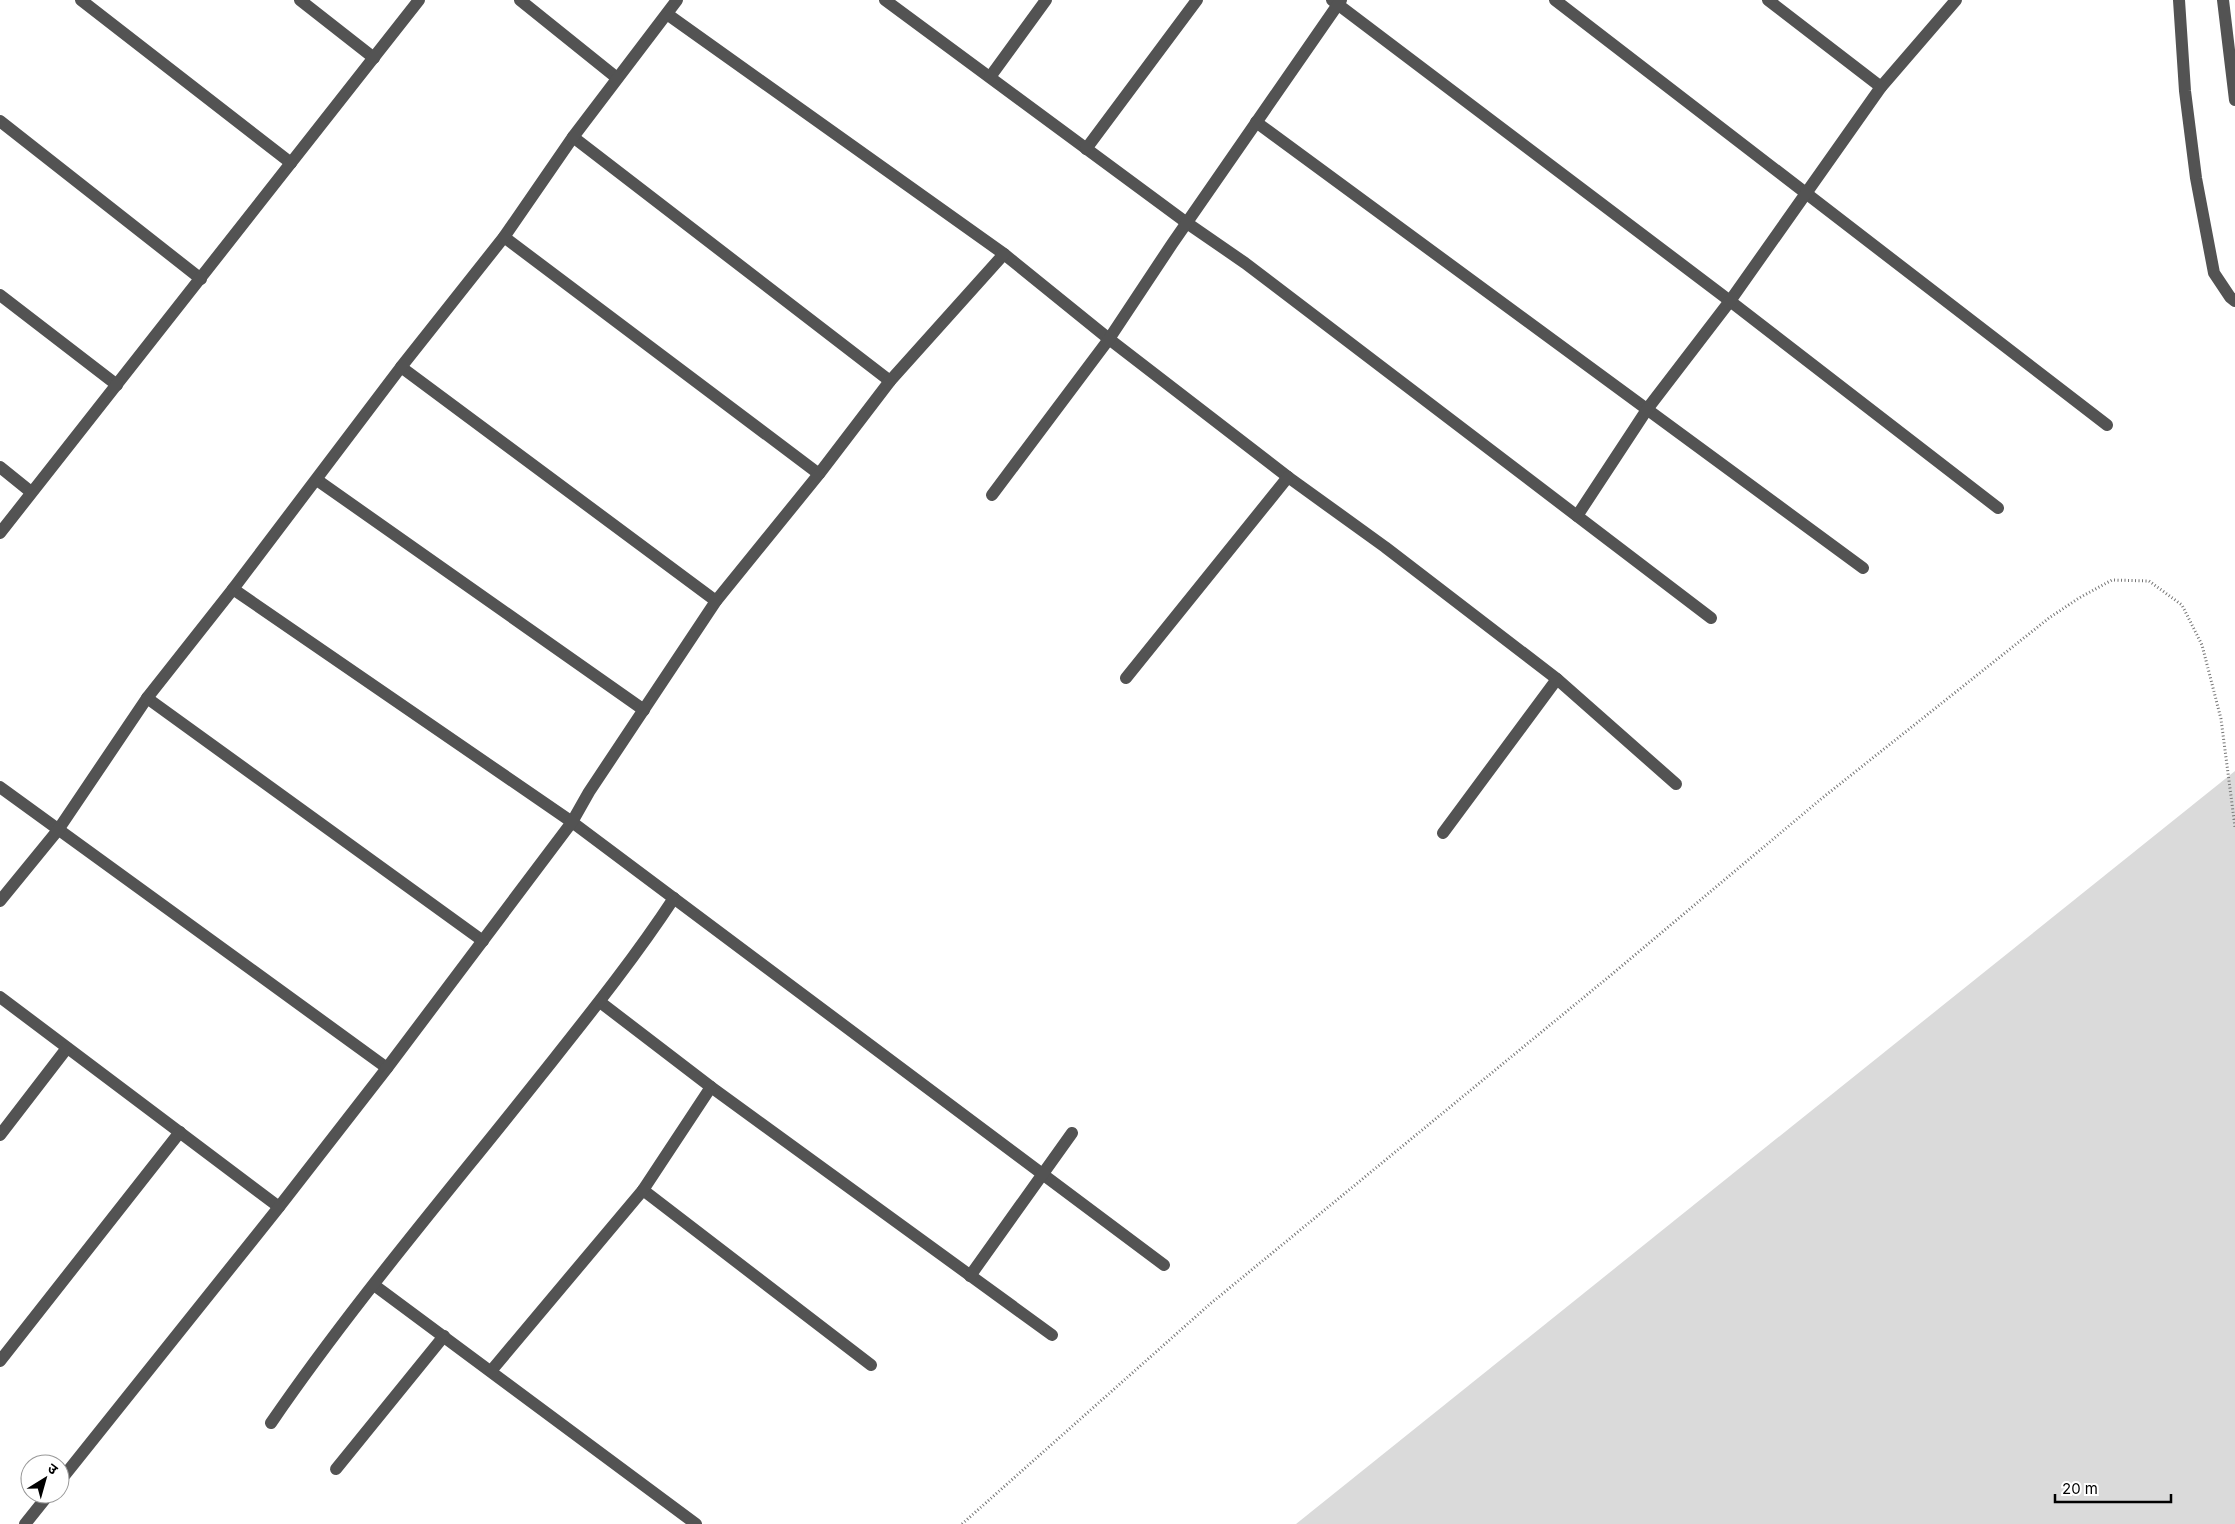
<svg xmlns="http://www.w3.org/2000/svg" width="2235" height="1524" font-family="Inter,'Noto Sans Devanagari',sans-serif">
<rect width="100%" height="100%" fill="#fff"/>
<!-- green -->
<path fill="#dadada" d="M2235 771V1524H1296Z"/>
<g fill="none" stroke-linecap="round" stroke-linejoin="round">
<!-- path -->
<path stroke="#757575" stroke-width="3" stroke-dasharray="1 2.5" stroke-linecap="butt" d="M962 1524 1210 1304 1611 975 1821 799 2049 618 2079 598 2112 580 2149 581 2182 605 2202 645 2221 719 2235 827"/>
<!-- minor -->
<g stroke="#535353" stroke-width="12">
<path d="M81 0 291 163"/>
<path d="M300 0 374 58"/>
<path d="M520 0 617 78"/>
<path d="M885 0 1187 223 1245 263 1711 618"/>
<path d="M1332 0 1730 301 1998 508"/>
<path d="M1555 0 2107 425"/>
<path d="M1768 0 1881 87"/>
<path d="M2179 0 2185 91 2196 178 2214 273 2230 297 2235 301"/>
<path d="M2223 0 2235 100"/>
<path d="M667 14 1004 254 1109 339 1288 477 1385 547 1557 679 1676 784"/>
<path d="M990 77 1046 0"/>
<path d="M0 121 201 279"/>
<path d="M1256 122 1863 568"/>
<path d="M573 137 890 381"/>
<path d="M1086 149 1197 0"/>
<path d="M504 237 819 474"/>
<path d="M0 295 117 385"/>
<path d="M401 367 716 601"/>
<path d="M0 467 31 492"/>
<path d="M317 480 644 710"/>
<path d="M992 495 1109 339 1172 244 1341 0"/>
<path d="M1577 516 1648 408 1730 301 1881 87 1956 0"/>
<path d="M0 533 419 0"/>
<path d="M233 589 572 822 1164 1265"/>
<path d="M1126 678 1288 477"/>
<path d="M147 698 483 941"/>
<path d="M0 787 387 1068"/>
<path d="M1443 833 1557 679"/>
<path d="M0 901 58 830 147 698 233 589 401 367 504 237 573 137 677 0"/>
<path d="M0 997 279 1207"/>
<path d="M600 1002 711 1087 1052 1335"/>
<path d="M0 1135 67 1048"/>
<path d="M643 1190 871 1365"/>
<path d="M970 1276 1072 1133"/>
<path d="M374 1285 696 1524"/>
<path d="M0 1361 180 1132"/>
<path d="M491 1371 643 1190 711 1087"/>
<path d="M271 1423C354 1302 451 1189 542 1074 588 1016 634 959 674 898"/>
<path d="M336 1469 444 1336"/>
<path d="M60 1481 279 1207 387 1068 572 822 589 792 716 601 819 474 890 381 1004 254"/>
<path d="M25 1524 49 1494"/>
</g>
</g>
<!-- north arrow -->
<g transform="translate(45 1479) rotate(37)"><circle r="24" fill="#ffffff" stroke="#999999"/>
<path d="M0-4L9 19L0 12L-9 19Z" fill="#000000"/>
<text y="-8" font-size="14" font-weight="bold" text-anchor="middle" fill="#000000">उ</text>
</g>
<!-- scale -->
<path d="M2055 1494v8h116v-8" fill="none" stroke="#000000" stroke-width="2.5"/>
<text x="2062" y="1494" font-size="15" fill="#000000" stroke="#ffffff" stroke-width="4" paint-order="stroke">20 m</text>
</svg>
